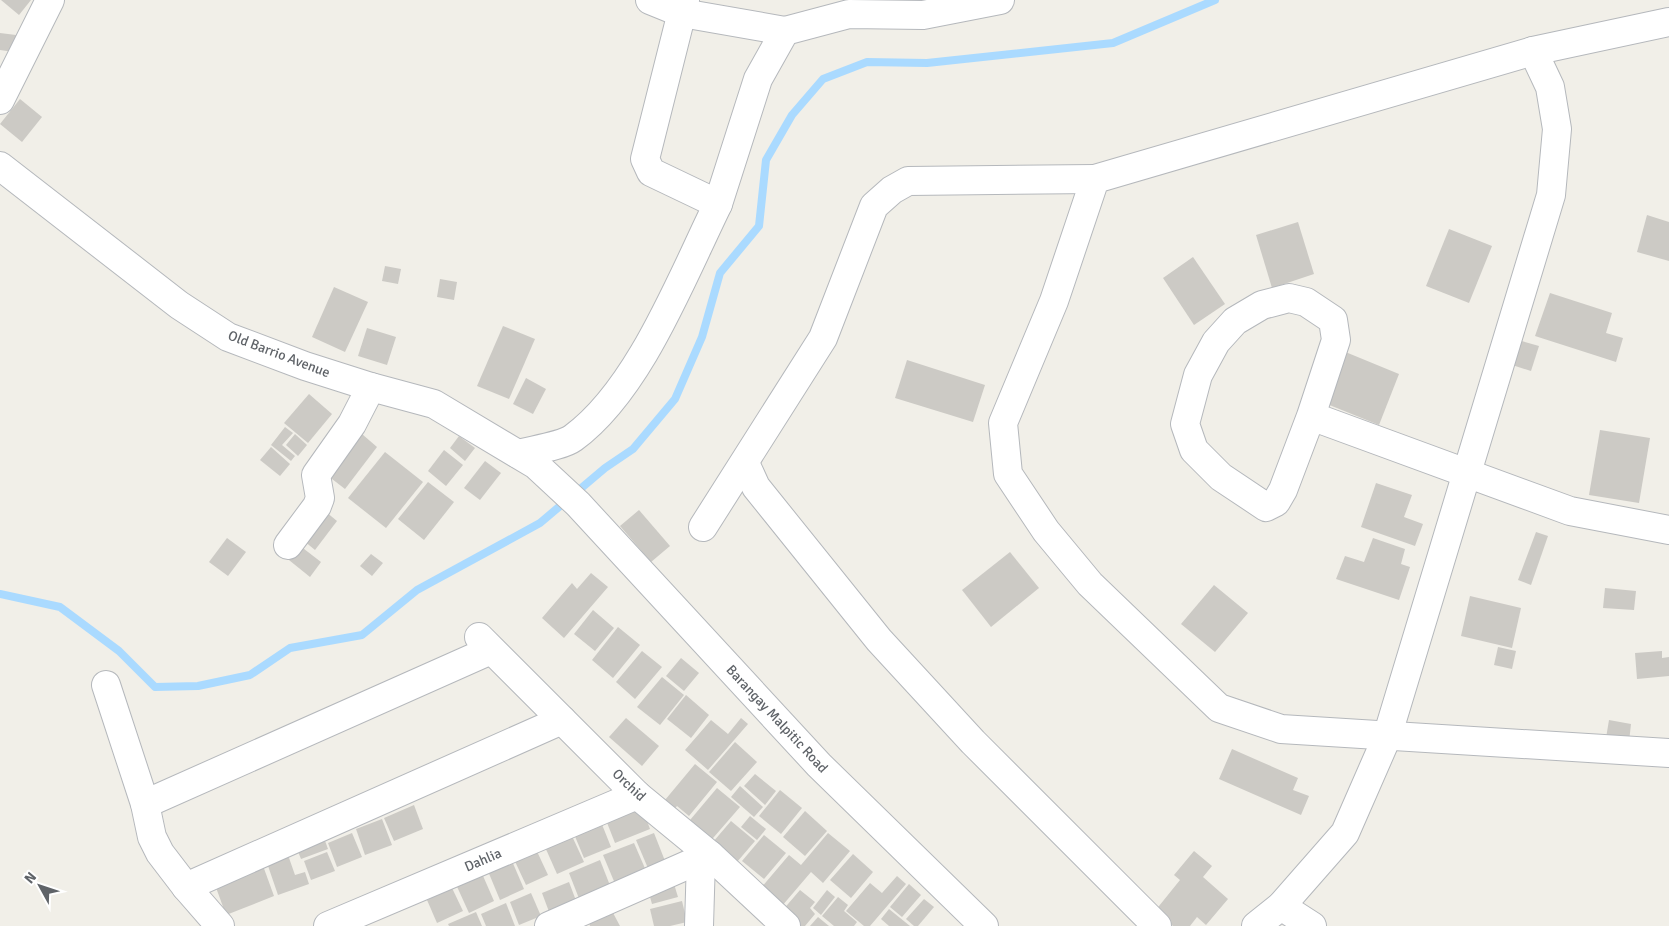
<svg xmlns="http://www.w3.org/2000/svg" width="1669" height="926" font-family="Signika,sans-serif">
<rect width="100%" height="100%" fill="#f1efe8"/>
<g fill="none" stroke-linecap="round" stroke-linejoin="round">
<!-- stream -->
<path stroke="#aadaff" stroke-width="8" d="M0 594 60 607 119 651 155 687 198 686 250 675 290 648 362 635 417 590 540 523 605 468 633 449 675 399 702 337 720 273 759 226 766 160 792 115 823 79 867 62 927 63 1113 43 1215 0"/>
</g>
<!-- building -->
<g fill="#cccac5">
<path d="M1 0H31L19 15Z"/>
<path d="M0 33 16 35 14 52 0 50Z"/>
<path d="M20 99 42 117 22 142 0 124Z"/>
<path d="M1647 215 1669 222V261L1637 252Z"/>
<path d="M1298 222 1314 274 1272 288 1256 235Z"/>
<path d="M1449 229 1492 246 1469 303 1426 286Z"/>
<path d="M1193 257 1225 304 1194 325 1163 278Z"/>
<path d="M385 266 401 269 398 284 382 281Z"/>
<path d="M440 279 457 282 454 300 437 297Z"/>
<path d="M334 287 368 302 345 352 312 337Z"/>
<path d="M1550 293 1612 313 1606 333 1623 338 1616 362 1535 336Z"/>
<path d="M503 326 535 339 509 399 477 386Z"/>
<path d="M367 328 396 337 387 365 358 356Z"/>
<path d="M1515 339 1539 346 1531 371 1506 363Z"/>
<path d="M1343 351 1399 374 1379 425 1322 402Z"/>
<path d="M907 360 985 385 973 422 895 398Z"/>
<path d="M526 378 546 389 533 414 513 404Z"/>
<path d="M309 394 332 414 308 443 284 423Z"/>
<path d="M285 427 293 433 282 445 295 456 291 461 271 445Z"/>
<path d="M355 428 377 447 345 489 323 472Z"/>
<path d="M1600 430 1650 438 1639 503 1589 495Z"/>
<path d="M295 434 307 445 298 456 286 445Z"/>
<path d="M459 436 475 448 465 461 450 448Z"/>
<path d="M271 447 290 464 280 476 260 460Z"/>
<path d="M444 450 463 465 446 486 428 471Z"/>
<path d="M385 452 423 482 386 528 348 498Z"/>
<path d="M485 461 501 473 480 500 464 488Z"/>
<path d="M428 482 454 502 424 540 398 519Z"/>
<path d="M1376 483 1412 495 1404 517 1423 524 1415 546 1361 527Z"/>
<path d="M320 507 337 521 315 550 298 536Z"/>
<path d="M639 510 670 546 651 562 620 526Z"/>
<path d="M1536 532 1548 536 1531 585 1518 580Z"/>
<path d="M227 538 246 552 228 576 209 562Z"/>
<path d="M1373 538 1405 549 1401 564 1410 567 1399 600 1336 579 1345 556 1364 562Z"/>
<path d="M295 542 321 562 310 577 284 556Z"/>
<path d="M1010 552 1039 588 991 627 962 590Z"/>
<path d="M371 554 383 563 372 576 360 566Z"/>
<path d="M591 573 608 587 564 638 542 618 572 583 577 589Z"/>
<path d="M1214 585 1248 613 1215 652 1181 624Z"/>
<path d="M1605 588 1636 591 1634 610 1603 608Z"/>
<path d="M1470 596 1521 608 1512 648 1461 636Z"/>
<path d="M593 610 614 628 595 651 574 634Z"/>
<path d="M618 627 640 645 613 678 592 660Z"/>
<path d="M1498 647 1516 651 1512 669 1494 665Z"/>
<path d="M642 651 662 667 635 699 616 682Z"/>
<path d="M1662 651V658L1669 657V676L1637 679 1635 653Z"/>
<path d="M681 658 699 673 684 691 666 676Z"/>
<path d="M662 677 684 695 660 725 637 707Z"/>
<path d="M686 695 709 715 691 738 667 719Z"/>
<path d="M626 718 659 746 642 766 609 737Z"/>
<path d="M741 718 748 724 708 770 685 750 711 720 728 734Z"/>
<path d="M1609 720 1631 724 1629 742 1606 738Z"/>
<path d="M735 742 757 762 731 791 709 772Z"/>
<path d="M1232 749 1298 778 1293 790 1309 796 1301 815 1219 779Z"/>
<path d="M695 764 717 782 689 816 677 806 670 814 660 806Z"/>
<path d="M755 774 776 791 765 805 744 786Z"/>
<path d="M740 786 763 807 754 817 731 797Z"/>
<path d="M717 788 740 807 707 845 685 826Z"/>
<path d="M780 790 802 808 781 834 759 816Z"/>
<path d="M639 800 650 829 615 843 604 815Z"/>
<path d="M414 805 423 829 394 841 384 818Z"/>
<path d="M805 811 827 831 805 856 783 837Z"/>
<path d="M750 816 766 829 757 840 741 827Z"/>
<path d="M382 819 392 845 365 855 356 829Z"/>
<path d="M731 821 755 841 731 869 707 849Z"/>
<path d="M601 822 611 847 584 858 574 834Z"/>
<path d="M352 833 362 857 337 867 328 843Z"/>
<path d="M654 833 667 866 650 873 636 840Z"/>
<path d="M828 833 850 851 823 883 811 872 776 913 755 895 789 855 801 865Z"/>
<path d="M764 835 786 853 764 879 742 861Z"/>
<path d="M572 836 584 862 557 874 545 847Z"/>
<path d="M324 838 328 849 301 859 297 849Z"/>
<path d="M634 843 647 873 616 886 603 855Z"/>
<path d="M534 845 548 875 526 885 512 855Z"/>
<path d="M1194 851 1212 866 1203 877 1228 899 1206 925 1197 917 1190 926H1173L1155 911 1180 880 1174 875Z"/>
<path d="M327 852 335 871 311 880 304 861Z"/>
<path d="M509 854 524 889 500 900 485 864Z"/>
<path d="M853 854 873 872 851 898 830 880Z"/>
<path d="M288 855 295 875 305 872 309 884 278 895 267 863Z"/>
<path d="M600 860 611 888 580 901 569 873Z"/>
<path d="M262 863 274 896 226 915 214 882Z"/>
<path d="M480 869 494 901 469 913 454 880Z"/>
<path d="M897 876 906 884 870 926H864L846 911 870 883 882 893Z"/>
<path d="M569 882 578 906 551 917 542 893Z"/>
<path d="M674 884 678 897 652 904 648 890Z"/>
<path d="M909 884 921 895 902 917 890 907Z"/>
<path d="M452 888 463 911 437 923 427 900Z"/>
<path d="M800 890 815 902 810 908 815 914 805 926H800L782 911Z"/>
<path d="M827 890 835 897 821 915 813 908Z"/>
<path d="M531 893 541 916 519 925 510 902Z"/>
<path d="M838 897 848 905 844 911 857 922 854 926H834L822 916Z"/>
<path d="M924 899 934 907 918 926H914L906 919Z"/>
<path d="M682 901 687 922 670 926H654L650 909Z"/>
<path d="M506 903 515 926H486L481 914Z"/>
<path d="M889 909 910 926H889L881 919Z"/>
<path d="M612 911 620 926H590L589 923Z"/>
<path d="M476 912 482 926H449L448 924Z"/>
<path d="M818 917 829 926H810Z"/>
</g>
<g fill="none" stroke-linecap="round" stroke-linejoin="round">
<defs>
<g id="minor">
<path d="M650 0 682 13 785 31"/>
<path d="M1669 22 1533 51 1095 179 1054 301 1003 423 1008 474 1046 531 1090 584 1219 708 1281 729 1669 753"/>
<path d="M0 100 50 0"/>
<path d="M718 204 758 79 785 31 849 14 923 15 1000 0"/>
<path d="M1311 416 1336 340 1333 320 1306 302 1289 298 1262 305 1235 321 1216 342 1198 375 1185 424 1194 450 1221 477 1266 507 1276 502 1283 490 1311 416 1570 511 1669 530"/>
<path d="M518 454C532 450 562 446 573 438 639 390 682 277 718 204L651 172 645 159 685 0"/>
<path d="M745 463 756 487 879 640 973 742 1157 926"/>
<path d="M703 527 823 338 874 206 892 190 908 181 1095 179"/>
<path d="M288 545 317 506 320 498 316 475 352 424 371 387"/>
<path d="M479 637 637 795 710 855 786 926"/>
<path d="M106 685 145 804 152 837 160 853 186 887 220 926"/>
<path d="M145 804 491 650"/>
<path d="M186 887 562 720"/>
<path d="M1281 906 1312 926"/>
<path d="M328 926 637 795"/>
<path d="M549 926 710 855"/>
<path d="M699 926 701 859"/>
<path d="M1256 926 1281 906 1345 833 1387 737 1551 195 1557 129 1550 87 1533 51"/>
</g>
<path id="tertiary" d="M0 166 179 305 228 337 305 366 371 387 434 404 536 465 578 504 819 765 984 926"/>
</defs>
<!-- minor casing -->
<use href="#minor" stroke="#b5b8bc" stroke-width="30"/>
<!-- tertiary casing -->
<use href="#tertiary" stroke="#b5b8bc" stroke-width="30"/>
<!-- minor -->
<use href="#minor" stroke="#fff" stroke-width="28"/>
<!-- tertiary -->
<use href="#tertiary" stroke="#fff" stroke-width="28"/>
</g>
<g text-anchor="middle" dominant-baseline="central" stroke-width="4.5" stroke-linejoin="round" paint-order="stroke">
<!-- street labels -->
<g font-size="14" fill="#5f6368" stroke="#fff">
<text transform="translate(279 354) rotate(21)">Old Barrio Avenue</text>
<text transform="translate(777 719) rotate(47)">Barangay Malpitic Road</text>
<text transform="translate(629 785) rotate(43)">Orchid</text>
<text transform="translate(483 860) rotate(-23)">Dahlia</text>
</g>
</g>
<!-- north arrow -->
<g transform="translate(40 886) rotate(310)" stroke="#ffffff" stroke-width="4" paint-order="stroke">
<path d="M0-4L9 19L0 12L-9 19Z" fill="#5f6368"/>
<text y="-8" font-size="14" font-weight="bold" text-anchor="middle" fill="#5f6368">N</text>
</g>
</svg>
